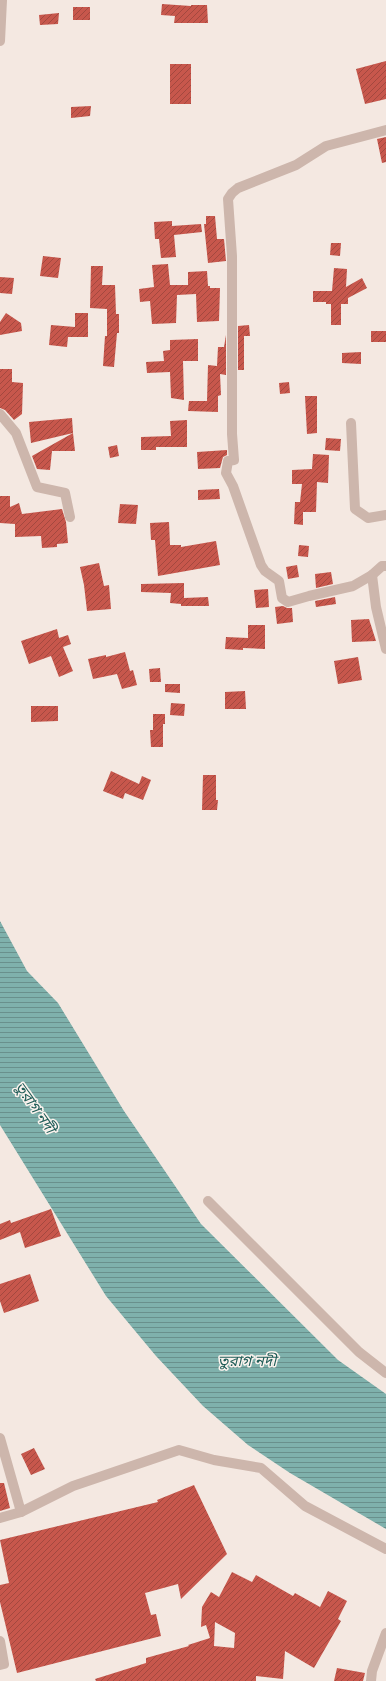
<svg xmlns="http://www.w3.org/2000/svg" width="386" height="1681" font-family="'Golos Text','Noto Sans Bengali',sans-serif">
<defs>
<pattern id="water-rules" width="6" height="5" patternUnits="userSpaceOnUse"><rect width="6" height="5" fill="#7fb1ac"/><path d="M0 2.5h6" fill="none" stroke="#69908c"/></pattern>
<pattern id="building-hatch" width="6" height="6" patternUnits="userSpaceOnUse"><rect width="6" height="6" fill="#c7574c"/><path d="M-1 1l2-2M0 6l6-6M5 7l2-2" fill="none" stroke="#a3483f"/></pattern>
</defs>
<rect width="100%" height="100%" fill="#f4e8e1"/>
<!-- water -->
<path fill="url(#water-rules)" d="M0 921 27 971 58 1003 124 1111 201 1224 338 1360 386 1394V1529L290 1473 248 1445 203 1406 156 1356 106 1296 0 1125Z"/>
<!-- building -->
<g fill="url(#building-hatch)" fill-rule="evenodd">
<path d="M162 4 191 6V5H207L208 23H174L175 16 161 15Z"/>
<rect x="73" y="7" width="17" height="13"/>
<path d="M59 13 58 24 40 25 39 15Z"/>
<path d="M386 61V99L365 104 356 69Z"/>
<rect x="170" y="64" width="21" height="40"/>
<path d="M91 106 90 116 71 118V107Z"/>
<path d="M386 137V162L382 163 377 139Z"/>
<path d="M206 216H215L217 239H224L226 261 208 263 204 224H206Z"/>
<path d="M172 221V226L201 224 202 232 174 235 176 257 161 258 159 239H155L154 222Z"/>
<path d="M331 243H341L340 256 330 255Z"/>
<path d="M43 256 61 258 58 278 40 276Z"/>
<path d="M168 264 170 285H188V272L207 271 208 286H210V288H220L219 321 197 322 196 294 177 295 176 323 152 324 150 301 140 302 139 289 154 287 152 265Z"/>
<path d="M91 266H103L102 285H115L116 314H119V333H117L114 367 103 366 105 336H107V309L90 308Z"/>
<path d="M334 268 347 269 346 287 362 278 367 288 348 298V304H341V325H331V304H326V302H313V291H332Z"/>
<path d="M0 277 14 278 12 294 0 293Z"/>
<path d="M6 313 21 323 22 331 0 335V322Z"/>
<path d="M75 313H88V337H68L67 347 49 345 51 325 75 327Z"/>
<path d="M249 325 250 336H244V370H238V326Z"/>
<rect x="371" y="331" width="15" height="11"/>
<path d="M226 335V375L220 374 221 395 218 396V412L188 411 189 401H207L208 365 217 366 218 347H224Z"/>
<path d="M198 339V361H183L184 400 171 398 170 372 147 373 146 362 164 361 163 351 170 350V340Z"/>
<path d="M361 352V364L342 363V353Z"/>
<path d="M0 369H12V382L23 383 22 414 14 420 5 410 0 408Z"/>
<path d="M289 382 290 393 280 394 279 383Z"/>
<path d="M305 396H317V433L307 434Z"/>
<path d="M72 418 73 433 31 443 29 422Z"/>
<path d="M187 420V447H156V450H141V437L171 436 170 421Z"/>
<path d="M73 433 75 451H52L50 470 37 469 32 456Z"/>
<path d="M326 438 341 439 340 451 325 450Z"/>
<path d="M117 445 119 456 110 458 108 447Z"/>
<path d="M227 450V455L223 457 220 468 198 469 197 452Z"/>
<path d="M313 454 329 455 328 483 317 482 316 512H303V525L294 524 295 502H300L302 484H292V470L312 469Z"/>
<path d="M219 489 220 499 198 500V490Z"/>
<path d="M0 496H10V507L19 503 22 514 62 509 66 522 68 543 57 544V547L42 548 41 536 15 537V524L0 523Z"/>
<path d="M120 504 138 505 136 524 118 523Z"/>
<path d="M169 522 170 545H181V547L216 541 220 565 158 576 155 540H151L150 523Z"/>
<path d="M299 545 309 546 308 557 298 556Z"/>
<path d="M99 563 104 586 109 585 111 609 87 611 84 585 80 567Z"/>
<path d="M297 565 299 577 288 579 286 567Z"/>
<path d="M331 572 333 584 316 588 315 574Z"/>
<path d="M184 583V598L208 597 209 606H181V604L170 603 171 593 141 592V584Z"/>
<path d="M268 589 269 607 256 608 254 590Z"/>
<path d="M335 597 336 604 316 607 315 601Z"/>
<path d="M283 606 287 608H292L293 622 277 624 275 607Z"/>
<path d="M369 619 376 641 352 642 351 620Z"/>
<path d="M248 625H265V649L243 648V650L225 649 226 637 248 638Z"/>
<path d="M57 629 59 638 68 635 71 644 63 647 73 671 59 677 51 656 29 664 21 641Z"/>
<path d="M125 652 130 671 133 670 137 685 122 689 117 674 93 679 88 659 106 655V657Z"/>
<path d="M358 657 362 680 338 684 334 661Z"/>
<path d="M160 668 161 682H150L149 669Z"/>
<path d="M165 684H180V693L165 692Z"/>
<path d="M245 691 246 709H225V692Z"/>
<path d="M171 703 185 704 184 716 170 715Z"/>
<path d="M31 706H58V721L31 722Z"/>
<path d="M153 714H165V724H163V747H151L150 730H153Z"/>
<path d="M111 771 139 784 142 776 151 780 143 800 125 793 123 799 103 791Z"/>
<path d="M203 775H216V800H218L217 810H202Z"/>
<path d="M51 1209 61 1236 25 1248 20 1232 0 1240V1224L10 1220 11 1223Z"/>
<path d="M30 1274 39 1301 4 1313 0 1301V1284Z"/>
<path d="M34 1448 45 1469 31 1475 21 1454Z"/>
<path d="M0 1483H4L10 1508 0 1511Z"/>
<path d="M194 1485 227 1554 181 1599 178 1584 145 1593 151 1615 156 1614 161 1636 17 1673 0 1602V1585L9 1583 0 1540 158 1502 157 1500Z"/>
<path d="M232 1572 252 1582 256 1575 293 1596 295 1593 320 1607 328 1591 347 1601 338 1619 341 1621 314 1668 285 1651 283 1679 256 1676V1681H96L95 1679 146 1663V1658L189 1646 188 1645 210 1638 206 1625 201 1627 202 1607 211 1592 219 1597ZM215 1622 235 1633 234 1648 214 1646Z"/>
<path d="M337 1668 365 1673 363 1681H334Z"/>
</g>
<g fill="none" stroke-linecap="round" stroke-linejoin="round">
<!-- minor -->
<g stroke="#cdb6ac" stroke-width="10">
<path d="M0 41 2 0"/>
<path d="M386 130 326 146 296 165 238 188 232 193 228 199 232 256V434L234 460 228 461 226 473 233 486 261 565 265 571 279 581 282 598 288 602 309 596 353 586 372 575 382 566H386"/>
<path d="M0 414 16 433 37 487 65 493 70 517"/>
<path d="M351 423 355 509 368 518 386 515"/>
<path d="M372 575 376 607 386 649"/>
<path d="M208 1201 359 1352 386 1373"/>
<path d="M0 1438 21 1512 0 1518"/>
<path d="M21 1512 73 1486 179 1450 214 1460 261 1468 305 1506 386 1549"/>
<path d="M0 1641 4 1664 0 1665"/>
<path d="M371 1681 372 1671 386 1633"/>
</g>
</g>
<g text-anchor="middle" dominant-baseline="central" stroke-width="3" stroke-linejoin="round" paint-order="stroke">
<!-- water labels -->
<g font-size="15" font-style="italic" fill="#205d58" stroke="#fbf3ee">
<text transform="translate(36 1107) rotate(55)">তুরাগ নদী</text>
<text x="247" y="1360">তুরাগ নদী</text>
</g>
</g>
</svg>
